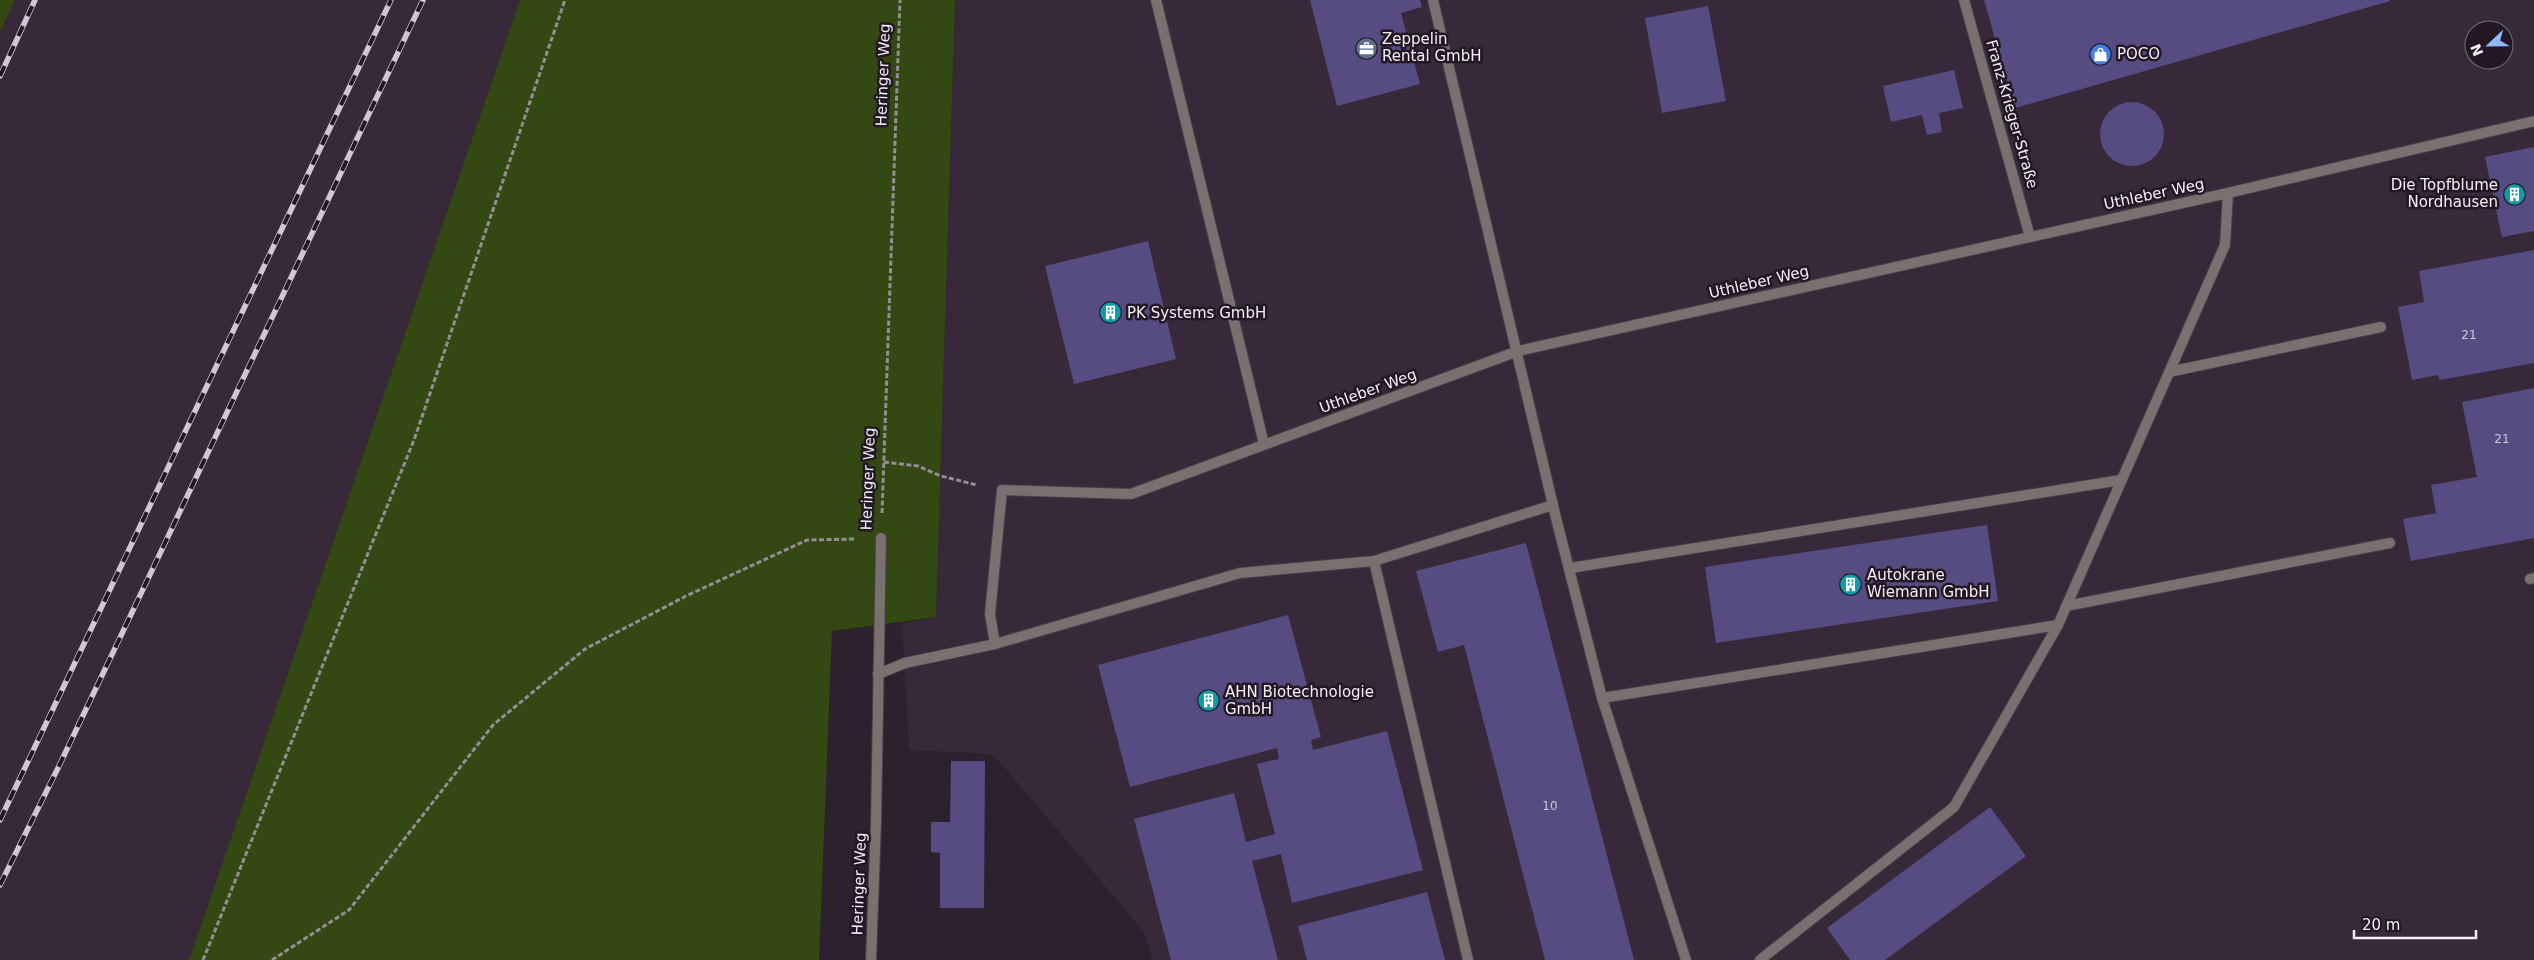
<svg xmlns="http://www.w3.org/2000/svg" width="2534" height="960" font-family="'DejaVu Sans',sans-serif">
<rect width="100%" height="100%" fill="#2b222d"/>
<!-- built -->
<g fill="#372939" fill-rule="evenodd">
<path d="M15 0H520L189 960H0V32Z"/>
<path d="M955 0H2534V960H1152L1144 932 993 754 909 750 902 624 936 617ZM2474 30H2504V60H2474Z"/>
</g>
<!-- green -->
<g fill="#334812">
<path d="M0 0H15L0 32Z"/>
<path d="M520 0H955L936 617 832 631 819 960H189Z"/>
</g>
<!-- building -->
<g fill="#564c82">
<path d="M1310 0H1420L1422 7 1401 13 1420 84 1337 106Z"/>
<path d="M1984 0H2390V1L2015 108Z"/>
<path d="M1708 6 1726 101 1662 113 1645 18Z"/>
<path d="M1954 70 1963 108 1939 113 1942 132 1927 135 1922 115 1891 122 1883 86Z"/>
<circle cx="2132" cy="134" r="32"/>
<path d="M2534 147V231L2502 237 2485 157Z"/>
<path d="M1148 241 1176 359 1074 384 1045 266Z"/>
<path d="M2534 250V363L2440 380 2438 375 2412 380 2398 307 2424 302 2419 271Z"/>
<path d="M2534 388V538L2411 561 2403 519 2436 513 2431 485 2477 477 2462 402Z"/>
<path d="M1987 525 1998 601 1716 643 1705 567Z"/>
<path d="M1526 543 1634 960H1545L1464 645 1438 652 1416 571Z"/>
<path d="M1288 615 1321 737 1311 740 1313 750 1387 731 1423 870 1292 903 1281 854 1252 861 1278 960H1171L1134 819 1234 793 1246 842 1275 834 1257 764 1279 759 1277 748 1130 787 1098 665Z"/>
<path d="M951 761H985L984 908H940V853L931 852V822H950Z"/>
<path d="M1990 807 2026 856 1885 960H1850L1827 928Z"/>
<path d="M1427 892 1445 960H1307L1298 926Z"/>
</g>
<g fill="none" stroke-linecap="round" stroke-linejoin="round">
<defs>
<g id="service">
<path d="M1156 0 1264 444"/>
<path d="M1433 0 1557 522 1602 698 1686 960"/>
<path d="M2169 372 2381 327"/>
<path d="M1374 561 1468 960"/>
<path d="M1570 568 2121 480"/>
<path d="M2530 579 2534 578"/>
<path d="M2066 606 2390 543"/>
<path d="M995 644 990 614 1002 490"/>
<path d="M878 674 905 663 995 644 1240 573 1374 561 1553 505"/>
<path d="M1602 698 2058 625"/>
<path d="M1760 960 1954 807 2058 625 2225 245 2228 193"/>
</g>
<g id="minor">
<path d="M1964 0 2030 237"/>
<path d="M1002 490 1131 494 1518 351 2228 193 2534 121"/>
<path d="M871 960 876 822 881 538"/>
</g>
</defs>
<!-- service casing -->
<use href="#service" stroke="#473f49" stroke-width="12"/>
<!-- minor casing -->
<use href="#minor" stroke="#473f49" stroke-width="12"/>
<!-- path -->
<g stroke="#968e97" stroke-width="3" stroke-dasharray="5 2.5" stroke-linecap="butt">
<path d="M884 462 918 466 941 476 977 485"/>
<path d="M882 513 900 0"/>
<path d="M203 960 414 440 565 0"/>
<path d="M272 960 349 910 493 725 585 649 686 596 807 540 854 539"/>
</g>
<!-- service -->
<use href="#service" stroke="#79706f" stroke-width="10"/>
<!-- minor -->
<use href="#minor" stroke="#79706f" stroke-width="10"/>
<defs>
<g id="rail">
<path d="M0 76 35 0"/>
<path d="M0 820 391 0"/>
<path d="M0 885 59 766 423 0"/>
</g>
</defs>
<!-- rail casing -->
<use href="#rail" stroke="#cfc8d0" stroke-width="5.5"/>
<!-- rail -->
<use href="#rail" stroke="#211823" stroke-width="4" stroke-dasharray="11" stroke-linecap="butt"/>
</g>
<!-- icons -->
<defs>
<symbol id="office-disc" viewBox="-11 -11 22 22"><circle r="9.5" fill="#5c6f8a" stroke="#211823"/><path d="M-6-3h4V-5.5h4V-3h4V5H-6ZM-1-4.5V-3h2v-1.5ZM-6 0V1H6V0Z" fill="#fff"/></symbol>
<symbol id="shop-disc" viewBox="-11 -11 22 22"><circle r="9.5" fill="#3f7fe0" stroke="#211823"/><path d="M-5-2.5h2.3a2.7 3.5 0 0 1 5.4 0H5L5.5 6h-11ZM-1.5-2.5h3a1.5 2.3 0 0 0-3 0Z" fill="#fff"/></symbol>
<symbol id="building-disc" viewBox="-11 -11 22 22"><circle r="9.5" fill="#0f9aa8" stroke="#211823"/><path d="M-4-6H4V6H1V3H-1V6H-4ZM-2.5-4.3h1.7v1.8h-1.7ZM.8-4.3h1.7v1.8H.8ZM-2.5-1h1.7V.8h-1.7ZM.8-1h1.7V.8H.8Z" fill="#fff"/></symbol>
</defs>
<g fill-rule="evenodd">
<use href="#office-disc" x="1354" y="36" width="25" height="25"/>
<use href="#shop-disc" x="2088" y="42" width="25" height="25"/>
<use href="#building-disc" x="2502" y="182" width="25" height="25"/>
<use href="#building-disc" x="1098" y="300" width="25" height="25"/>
<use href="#building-disc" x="1838" y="572" width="25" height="25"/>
<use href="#building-disc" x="1196" y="688" width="25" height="25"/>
</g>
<g text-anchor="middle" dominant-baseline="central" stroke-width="5" stroke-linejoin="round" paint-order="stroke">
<!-- number labels -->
<g font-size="12" fill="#cdc6d9">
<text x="2469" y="335">21</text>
<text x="2502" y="439">21</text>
<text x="1550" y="806">10</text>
</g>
<!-- poi labels -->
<g font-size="15" fill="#f5eff6" stroke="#211823" text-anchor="start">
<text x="1382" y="39">Zeppelin<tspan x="1382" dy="17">Rental GmbH</tspan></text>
<text x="2117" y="54">POCO</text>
<text x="2498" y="185" text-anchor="end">Die Topfblume<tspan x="2498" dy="17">Nordhausen</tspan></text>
<text x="1127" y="313">PK Systems GmbH</text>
<text x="1867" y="575">Autokrane<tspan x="1867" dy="17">Wiemann GmbH</tspan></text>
<text x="1225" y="692">AHN Biotechnologie<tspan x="1225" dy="17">GmbH</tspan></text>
</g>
<!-- street labels -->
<g font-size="15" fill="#f5eff6" stroke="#211823">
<text transform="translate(883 75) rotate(-88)">Heringer Weg</text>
<text transform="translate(2012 114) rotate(74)">Franz-Krieger-Straße</text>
<text transform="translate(2154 194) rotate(-12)">Uthleber Weg</text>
<text transform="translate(1759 282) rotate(-13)">Uthleber Weg</text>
<text transform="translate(1368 391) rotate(-20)">Uthleber Weg</text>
<text transform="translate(868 479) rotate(-88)">Heringer Weg</text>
<text transform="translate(859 884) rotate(-88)">Heringer Weg</text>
</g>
</g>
<!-- north arrow -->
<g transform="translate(2489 45) rotate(248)"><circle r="24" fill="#211823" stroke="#766e77"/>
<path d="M0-4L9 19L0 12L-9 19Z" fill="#8fb8fd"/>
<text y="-8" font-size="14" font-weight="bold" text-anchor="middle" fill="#f5eff6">N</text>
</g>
<!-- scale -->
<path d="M2354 930v8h122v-8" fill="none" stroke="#f5eff6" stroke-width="2.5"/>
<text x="2362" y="930" font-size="15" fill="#f5eff6" stroke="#211823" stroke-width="4" paint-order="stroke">20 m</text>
</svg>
